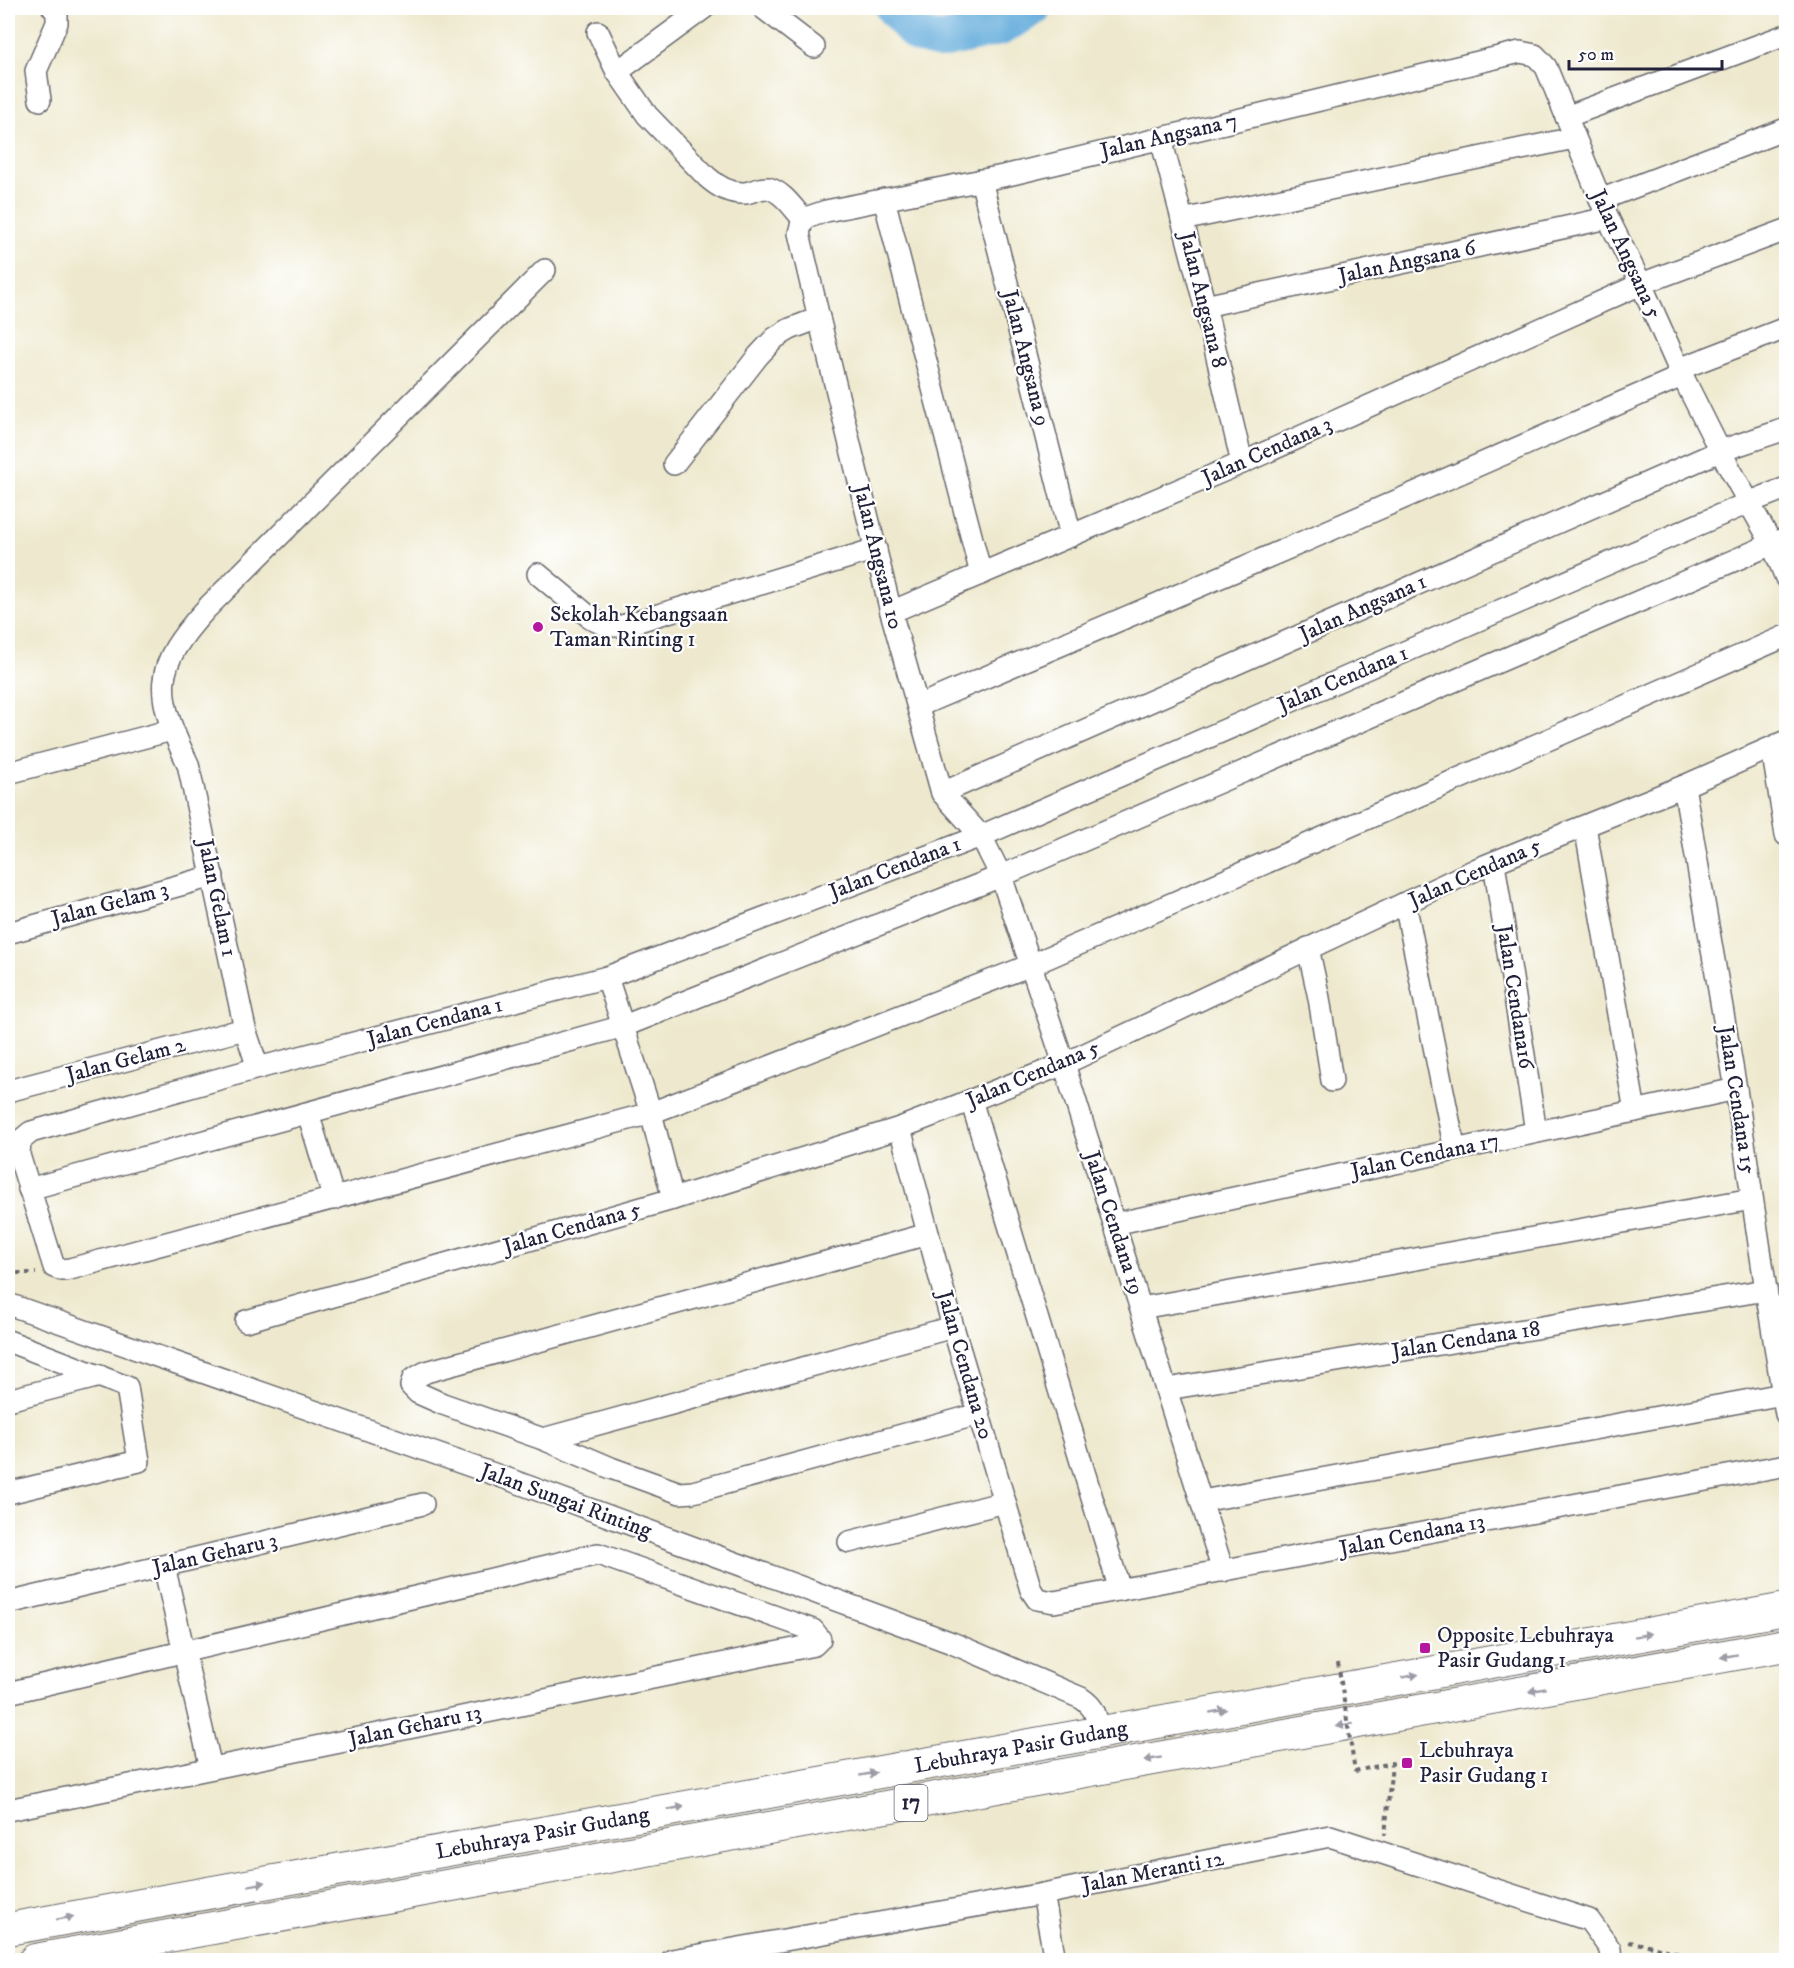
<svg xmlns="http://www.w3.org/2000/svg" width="1794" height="1968" font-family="'IM FELL DW Pica',serif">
<rect width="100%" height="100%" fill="#fff"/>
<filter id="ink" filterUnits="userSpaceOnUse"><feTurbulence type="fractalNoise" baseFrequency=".0167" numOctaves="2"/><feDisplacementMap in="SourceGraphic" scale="12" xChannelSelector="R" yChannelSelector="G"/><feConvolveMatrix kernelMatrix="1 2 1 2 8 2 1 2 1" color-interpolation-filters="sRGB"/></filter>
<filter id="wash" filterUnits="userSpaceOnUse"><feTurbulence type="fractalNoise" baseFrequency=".008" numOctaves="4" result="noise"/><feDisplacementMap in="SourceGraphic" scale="24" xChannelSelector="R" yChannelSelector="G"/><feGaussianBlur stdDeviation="1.35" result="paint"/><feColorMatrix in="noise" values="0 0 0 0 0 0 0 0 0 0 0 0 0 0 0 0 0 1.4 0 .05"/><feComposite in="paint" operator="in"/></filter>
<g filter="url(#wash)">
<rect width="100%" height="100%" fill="#eee9ce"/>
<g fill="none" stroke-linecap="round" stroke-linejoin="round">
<!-- river -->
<path stroke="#63acdb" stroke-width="36" d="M893 8 917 35 941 41 1000 28 1033 8"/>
</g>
</g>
<g filter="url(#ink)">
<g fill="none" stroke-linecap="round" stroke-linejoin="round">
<defs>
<g id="minor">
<path d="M763 8 814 47"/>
<path d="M598 32 617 72 647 115 707 177C717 186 730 194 745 193 753 192 760 187 768 188 783 192 793 208 803 219"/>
<path d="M617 72 704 8"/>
<path d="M40 100 36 71 57 23V11L53 8"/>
<path d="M1566 117 1786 35"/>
<path d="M1161 139 1205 306 1242 463"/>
<path d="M981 180 1071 536"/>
<path d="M884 199 981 574"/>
<path d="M1600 200 1786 129"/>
<path d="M803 219 799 233 819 318 891 612 942 793 981 836 1001 876 1064 1064 1223 1571"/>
<path d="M803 219 826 211 1008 175 1520 52 1535 55 1546 67 1608 218 1641 284 1679 369 1720 451 1772 544 1786 578"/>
<path d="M1182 220 1574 138"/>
<path d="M1205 306 1608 218"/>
<path d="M1679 369 1786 328"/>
<path d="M674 464 758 356 775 338 790 329 819 318"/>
<path d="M1786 488 1750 502 981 836 607 977 258 1068 31 1132 20 1141 19 1155 54 1267 62 1270 70 1269 651 1113 1031 965 1786 636"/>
<path d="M538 574 592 619 607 626H622L876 549"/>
<path d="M891 612 1242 463 1641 284 1786 230"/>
<path d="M918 706 1305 541 1682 376"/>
<path d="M1772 748 1786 835"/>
<path d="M8 773 172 730"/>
<path d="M1684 786 1736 1089 1766 1290 1786 1414"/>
<path d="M942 793 1720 451 1786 429"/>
<path d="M1585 826 1635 1111"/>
<path d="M1494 863 1536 1132"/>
<path d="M1405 903 1455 1150"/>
<path d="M8 933 213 876"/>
<path d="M1308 948 1319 998 1332 1081"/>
<path d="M607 977 651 1113 673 1199"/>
<path d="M258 1068 245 1029 188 764C154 692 151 669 207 608L545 270"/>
<path d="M8 1091 245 1029"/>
<path d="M971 1100 1120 1590"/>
<path d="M308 1113 334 1199"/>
<path d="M900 1128 953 1327 1031 1590 1037 1599 1054 1602 1786 1465"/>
<path d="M29 1189 624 1026 1001 876 1786 538"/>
<path d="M1114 1224 1736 1089"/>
<path d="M928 1234 426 1372 413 1379 411 1386 418 1393 443 1404 543 1439 611 1468 680 1493 693 1492 979 1414"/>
<path d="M8 1304 508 1479 952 1643 1081 1698C1095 1707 1097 1716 1098 1732"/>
<path d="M1141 1308 1752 1199"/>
<path d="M246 1321 673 1199 900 1128 1064 1064 1477 869 1684 786 1786 741"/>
<path d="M8 1341 127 1387 139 1461 8 1493"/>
<path d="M1167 1389 1766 1290"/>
<path d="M8 1400 100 1376"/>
<path d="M543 1439 953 1327"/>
<path d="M1202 1501 1783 1394"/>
<path d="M849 1542 1005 1502"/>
<path d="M164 1566 211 1768"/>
<path d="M8 1603 423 1504"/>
<path d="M8 1693 598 1554 813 1630 820 1639 814 1645 8 1810"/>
<path d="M1043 1894 1055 1960"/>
<path d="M672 1960 1043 1894 1330 1836 1589 1920 1610 1949 1611 1960"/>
</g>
<g id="highway">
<path id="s1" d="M8 1929 1786 1609"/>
<path d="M35 1960 1786 1645"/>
</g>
</defs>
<!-- minor casing -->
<use href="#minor" stroke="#69686e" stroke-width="24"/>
<!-- highway casing -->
<use href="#highway" stroke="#69686e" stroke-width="34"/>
<!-- path -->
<g stroke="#69686e" stroke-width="4" stroke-dasharray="4.5 4.5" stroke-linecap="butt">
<path d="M8 1273H36"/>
<path d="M1355 1771 1392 1763 1385 1835"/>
<path d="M1629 1942 1648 1945 1704 1960"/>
</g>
<!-- minor -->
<use href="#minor" stroke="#fff" stroke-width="21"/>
<!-- highway -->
<use href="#highway" stroke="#fff" stroke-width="32"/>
<!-- path-bridge -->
<path stroke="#69686e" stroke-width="4" stroke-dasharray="4.5 4.5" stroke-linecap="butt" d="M1338 1663 1355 1771"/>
</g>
<!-- one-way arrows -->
<defs><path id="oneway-solid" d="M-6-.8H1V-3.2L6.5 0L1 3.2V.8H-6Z" transform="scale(1.5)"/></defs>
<g fill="#9c9ca7">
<use href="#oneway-solid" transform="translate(1643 1635) rotate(-10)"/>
<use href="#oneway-solid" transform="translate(1729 1656) rotate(170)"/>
<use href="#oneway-solid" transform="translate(1410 1676) rotate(-10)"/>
<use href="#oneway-solid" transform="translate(1537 1690) rotate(170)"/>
<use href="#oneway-solid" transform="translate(1218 1711) rotate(-10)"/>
<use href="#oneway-solid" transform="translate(1345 1725) rotate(170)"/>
<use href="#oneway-solid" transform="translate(1153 1759) rotate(170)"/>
<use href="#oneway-solid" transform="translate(868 1774) rotate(-10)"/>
<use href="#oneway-solid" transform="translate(676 1808) rotate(-10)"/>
<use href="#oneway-solid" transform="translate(257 1884) rotate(-10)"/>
<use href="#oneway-solid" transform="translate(65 1918) rotate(-10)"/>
</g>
</g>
<!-- markers -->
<g fill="#b5179e" stroke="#fff" stroke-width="2">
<circle cx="538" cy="627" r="6"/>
<rect x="1419" y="1642" width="12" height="12" rx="3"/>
<rect x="1401" y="1757" width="12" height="12" rx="3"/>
</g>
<g text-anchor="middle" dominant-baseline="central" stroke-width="4.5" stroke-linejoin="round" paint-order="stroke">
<!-- shield labels -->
<rect fill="#fff" stroke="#646476" stroke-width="1.5" x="894.5" y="1785" width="33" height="36" rx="4.5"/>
<g font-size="21" font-weight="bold" fill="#22223b">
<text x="911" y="1803">17</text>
</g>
<!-- street labels -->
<g font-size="22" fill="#22223b" stroke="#fff">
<text transform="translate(1169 136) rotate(-13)">Jalan Angsana 7</text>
<text transform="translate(1626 254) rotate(65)">Jalan Angsana 5</text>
<text transform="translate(1407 262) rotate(-12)">Jalan Angsana 6</text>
<text transform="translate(1203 300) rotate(76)">Jalan Angsana 8</text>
<text transform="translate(1026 358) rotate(76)">Jalan Angsana 9</text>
<text transform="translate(1267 451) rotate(-24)">Jalan Cendana 3</text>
<text transform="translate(878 557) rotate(76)">Jalan Angsana 10</text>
<text transform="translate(1363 608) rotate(-24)">Jalan Angsana 1</text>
<text transform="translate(1343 679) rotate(-23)">Jalan Cendana 1</text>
<text transform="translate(895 868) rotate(-21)">Jalan Cendana 1</text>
<text transform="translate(1475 873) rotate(-24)">Jalan Cendana 5</text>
<text transform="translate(217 898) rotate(78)">Jalan Gelam 1</text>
<text transform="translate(110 904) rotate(-15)">Jalan Gelam 3</text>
<text transform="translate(1515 997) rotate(81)">Jalan Cendana16</text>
<text transform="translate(435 1022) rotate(-15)">Jalan Cendana 1</text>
<text transform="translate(126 1060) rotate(-15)">Jalan Gelam 2</text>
<text transform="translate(1033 1074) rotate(-23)">Jalan Cendana 5</text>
<text transform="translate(1737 1100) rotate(81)">Jalan Cendana 15</text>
<text transform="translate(1425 1156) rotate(-12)">Jalan Cendana 17</text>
<text transform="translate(1114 1223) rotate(72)">Jalan Cendana 19</text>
<text transform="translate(572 1228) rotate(-16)">Jalan Cendana 5</text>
<text transform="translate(1466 1340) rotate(-9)">Jalan Cendana 18</text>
<text transform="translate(965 1365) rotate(74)">Jalan Cendana 20</text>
<text transform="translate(566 1501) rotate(20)">Jalan Sungai Rinting</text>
<text transform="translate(1412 1535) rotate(-11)">Jalan Cendana 13</text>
<text transform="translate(215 1554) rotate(-13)">Jalan Geharu 3</text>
<text transform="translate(415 1726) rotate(-12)">Jalan Geharu 13</text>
<text stroke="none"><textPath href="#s1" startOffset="1029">Lebuhraya Pasir Gudang</textPath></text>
<text stroke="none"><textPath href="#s1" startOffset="543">Lebuhraya Pasir Gudang</textPath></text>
<text transform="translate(1153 1872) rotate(-11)">Jalan Meranti 12</text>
</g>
<!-- poi labels -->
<g font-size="22" fill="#22223b" stroke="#fff" text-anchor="start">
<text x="550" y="614">Sekolah Kebangsaan<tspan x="550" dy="25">Taman Rinting 1</tspan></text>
<text x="1437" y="1635">Opposite Lebuhraya<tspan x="1437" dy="25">Pasir Gudang 1</tspan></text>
<text x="1419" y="1750">Lebuhraya<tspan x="1419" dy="25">Pasir Gudang 1</tspan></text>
</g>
</g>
<!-- margin -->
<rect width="1794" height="1968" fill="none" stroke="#fff" stroke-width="30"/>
<!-- scale -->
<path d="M1569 60v9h153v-9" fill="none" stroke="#22223b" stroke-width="3"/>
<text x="1578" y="60" font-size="18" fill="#22223b" stroke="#ffffff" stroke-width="4.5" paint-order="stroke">50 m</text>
</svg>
